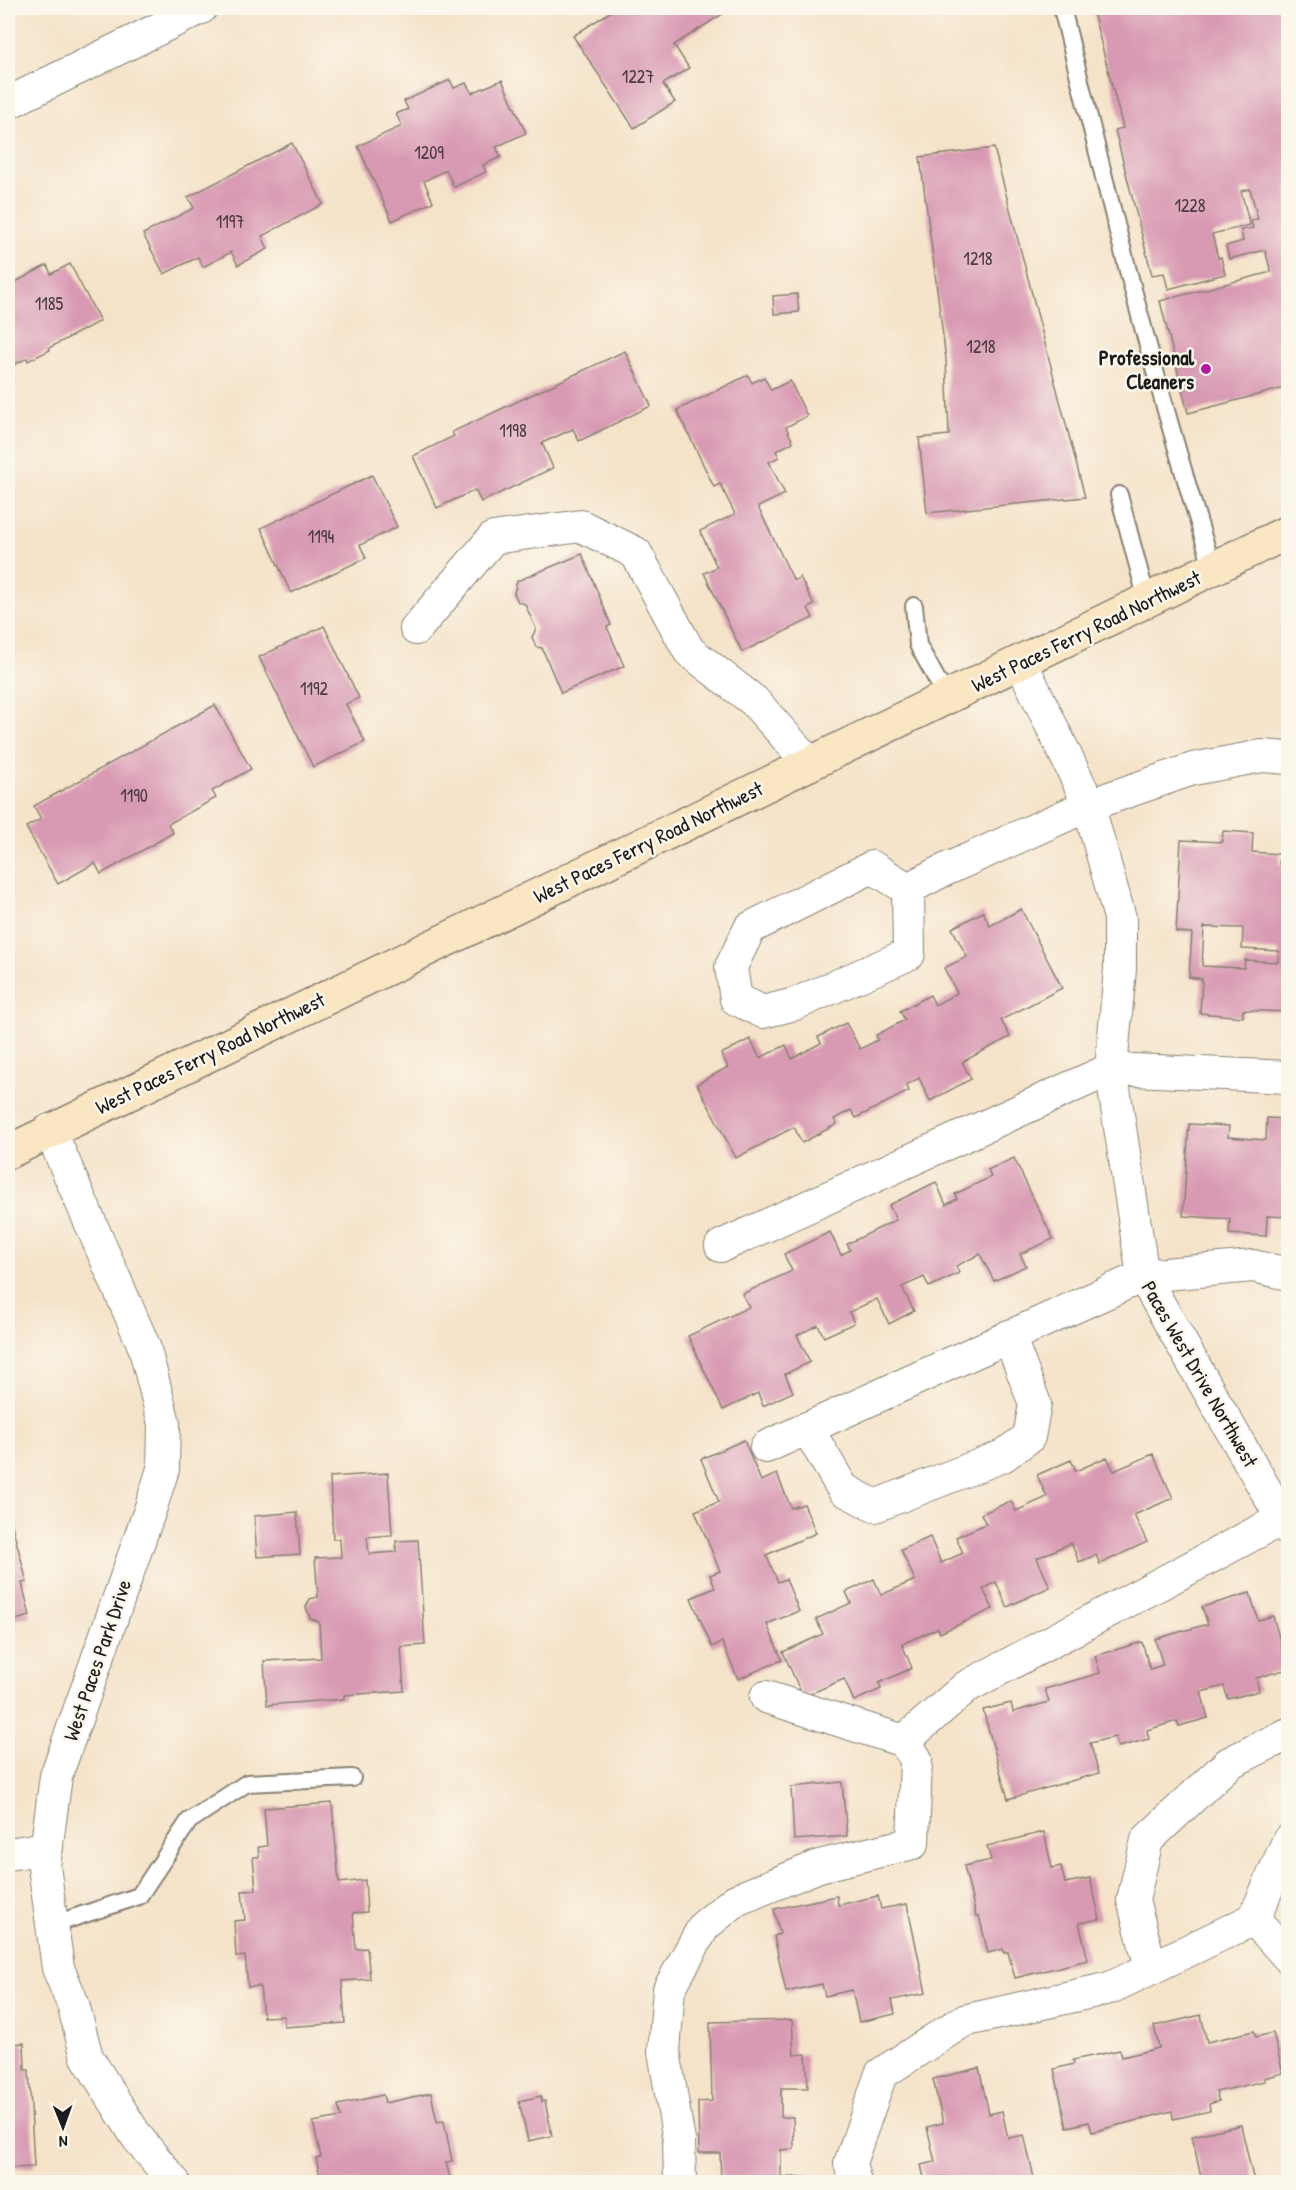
<svg xmlns="http://www.w3.org/2000/svg" width="1296" height="2190" font-family="'Patrick Hand',sans-serif">
<rect width="100%" height="100%" fill="#fbf7ec"/>
<filter id="ink" filterUnits="userSpaceOnUse"><feTurbulence type="fractalNoise" baseFrequency=".0167" numOctaves="2"/><feDisplacementMap in="SourceGraphic" scale="12" xChannelSelector="R" yChannelSelector="G"/><feConvolveMatrix kernelMatrix="1 2 1 2 8 2 1 2 1" color-interpolation-filters="sRGB"/></filter>
<filter id="wash" filterUnits="userSpaceOnUse"><feTurbulence type="fractalNoise" baseFrequency=".008" numOctaves="4" result="noise"/><feDisplacementMap in="SourceGraphic" scale="24" xChannelSelector="R" yChannelSelector="G"/><feGaussianBlur stdDeviation="1.35" result="paint"/><feColorMatrix in="noise" values="0 0 0 0 0 0 0 0 0 0 0 0 0 0 0 0 0 1.4 0 .05"/><feComposite in="paint" operator="in"/></filter>
<g filter="url(#wash)">
<rect width="100%" height="100%" fill="#f5e3c9"/>
<g id="blocks">
<!-- building -->
<g fill="#d899b2" fill-rule="evenodd">
<path d="M616 8H732L674 45 689 68 663 84 675 102 634 128 573 36Z"/>
<path d="M1092 8H1288V387L1188 413 1160 301 1271 272 1265 250 1229 259 1226 246 1243 241 1241 230 1253 228 1251 220 1258 219 1250 189 1241 191 1250 225 1212 234 1218 258 1221 257 1225 274 1168 289 1164 273 1152 275 1115 130 1123 128Z"/>
<path d="M450 80 454 88 466 83 472 93 502 80 526 133 496 147 501 157 483 165 486 172 454 187 446 170 424 181 433 202 392 221 358 146 402 126 396 114 408 109 404 101Z"/>
<path d="M292 143 323 204 262 236 268 249 238 265 231 252 203 267 198 257 164 274 143 234 194 208 188 197Z"/>
<path d="M994 148 1085 497 927 513 919 438 949 435 946 359 920 157Z"/>
<path d="M70 264 100 321 49 348 50 350 28 361 27 358 8 368V286L47 265 51 274Z"/>
<path d="M797 294 799 312 774 314 773 296Z"/>
<path d="M625 351 651 406 579 441 573 429 542 443 553 468 481 502 475 490 437 508 413 456 454 436 452 432Z"/>
<path d="M748 375 752 383 764 377 771 390 790 381 807 416 786 427 793 442 776 451 779 457 769 462 785 494 758 507 794 581 800 577 814 605 808 608 813 618 742 652 704 573 717 567 700 531 735 514 720 484 714 487 677 410Z"/>
<path d="M372 475 397 527 360 545 366 558 291 593 261 528Z"/>
<path d="M582 554 611 625 607 627 624 666 561 693 542 648 536 647 532 637 536 629 525 604 518 602 514 593 517 581Z"/>
<path d="M324 626 359 698 346 704 365 742 313 767 259 657Z"/>
<path d="M215 705 251 769 212 791 216 798 168 824 173 833 101 874 95 863 58 884 26 827 41 819 34 806Z"/>
<path d="M1223 831 1253 833 1252 852 1280 854 1279 864 1288 865 1287 1012 1243 1010V1017L1200 1013 1202 979 1189 977 1192 933 1176 932 1181 840 1222 842ZM1204 927 1243 928 1242 949 1279 951 1278 962 1245 960 1244 968 1202 966Z"/>
<path d="M1021 909 1062 988 1001 1020 1010 1037 962 1062 971 1079 930 1101 919 1078 906 1085 909 1091 856 1118 851 1110 834 1119 837 1124 802 1143 794 1127 736 1158 697 1084 728 1067 721 1054 750 1039 760 1058 786 1045 792 1059 821 1043 818 1037 846 1023 860 1049 878 1040 876 1035 905 1020 900 1011 930 995 935 1005 957 993 944 968 967 957 952 928 983 912 990 926Z"/>
<path d="M1267 1118 1288 1119V1217L1267 1216 1266 1236 1229 1234 1230 1219 1183 1216 1189 1124 1229 1126 1228 1137 1266 1140Z"/>
<path d="M1014 1158 1053 1239 1020 1254 1026 1266 994 1281 980 1254 956 1266 959 1273 929 1287 924 1277 902 1287 914 1311 889 1324 877 1299 849 1312 854 1323 824 1337 818 1325 797 1335 810 1362 785 1374 793 1392 763 1406 758 1393 723 1410 688 1336 749 1307 742 1294 792 1271 784 1254 830 1232 841 1255 850 1250 847 1244 896 1220 889 1205 936 1182 946 1205 957 1199 955 1194 991 1177 988 1170Z"/>
<path d="M744 1440 761 1481 777 1474 791 1508 804 1504 816 1533 766 1555 778 1582 786 1579 799 1611 767 1624 782 1660 738 1679 722 1642 712 1647 691 1598 715 1588 710 1575 720 1571 695 1511 719 1502 701 1459Z"/>
<path d="M1153 1454 1173 1498 1134 1515 1147 1542 1100 1564 1096 1555 1079 1562 1071 1543 1037 1558 1050 1587 1007 1607 996 1582 983 1589 993 1609 940 1633 938 1628 902 1644 912 1668 879 1683 881 1689 854 1701 844 1679 803 1697 783 1652 823 1634 816 1619 851 1603 846 1592 874 1579 881 1595 915 1580 901 1550 930 1537 941 1563 963 1553 956 1537 986 1524 981 1514 1011 1501 1016 1511 1047 1497 1037 1475 1071 1460 1076 1471 1107 1457 1114 1471Z"/>
<path d="M388 1473 392 1535 367 1537 369 1554 396 1552V1541L418 1540 425 1645 401 1647 404 1691 344 1695V1699L267 1705 264 1661 321 1658 319 1622 310 1618 306 1607 310 1599 318 1597 315 1558 341 1557 340 1539H333L330 1477Z"/>
<path d="M8 1510 27 1582 22 1583 30 1616 8 1622Z"/>
<path d="M297 1512 300 1554 257 1557 254 1516Z"/>
<path d="M1250 1593 1258 1620 1273 1616 1288 1669 1256 1678 1259 1691 1228 1699 1224 1686 1201 1692 1208 1718 1179 1726 1177 1721 1147 1730 1149 1739 1118 1747 1115 1737 1090 1743 1099 1773 1008 1799 983 1710 1011 1703 1013 1712 1049 1702 1045 1689 1100 1673 1095 1656 1142 1642 1150 1669 1163 1665 1155 1639 1208 1624 1202 1607Z"/>
<path d="M842 1782 847 1836 794 1840 791 1787Z"/>
<path d="M332 1803 339 1883 365 1880 367 1912 353 1913 356 1949 367 1948 370 1979 342 1981 345 2023 284 2027V2016L263 2017 260 1986 248 1987 245 1956 236 1957 234 1921 245 1920 242 1891 256 1890 253 1857H259L258 1847 267 1846 264 1808Z"/>
<path d="M1044 1832 1052 1868 1061 1866 1065 1883 1090 1878 1100 1919 1079 1923 1088 1960 1015 1978 1008 1952 1004 1953 1003 1949 988 1953 979 1916H976L964 1866 991 1860 987 1846Z"/>
<path d="M837 1896 838 1905 878 1896 881 1909 907 1904 926 1993 892 2000 895 2014 859 2022 852 1990 825 1996 822 1984 786 1992 774 1936 780 1934 774 1909Z"/>
<path d="M1201 2015 1207 2042 1254 2031 1256 2037 1273 2033 1283 2073 1264 2078 1265 2081 1216 2092 1219 2101 1209 2104 1210 2111 1173 2119 1172 2111 1092 2132 1089 2122 1067 2127 1054 2069 1074 2064 1073 2060 1120 2050 1122 2057 1159 2048 1154 2026Z"/>
<path d="M792 2020 794 2055 806 2054 808 2088H781V2117H793L794 2149 781 2150V2177H809V2182H721L720 2153H699L698 2102 712 2101 710 2022Z"/>
<path d="M24 2043 25 2070H29L34 2167 8 2168V2044Z"/>
<path d="M979 2068 989 2114 1002 2111 1008 2138 1024 2135 1035 2182H925L921 2165 935 2162 927 2127 943 2123 933 2079Z"/>
<path d="M431 2093 437 2122 444 2121 452 2161 446 2162 451 2182H321L316 2158 321 2157 313 2122 341 2117 338 2105 383 2095 385 2103Z"/>
<path d="M541 2096 542 2102 545 2101 552 2136 528 2141 519 2101Z"/>
<path d="M1241 2125 1254 2182H1202L1192 2136Z"/>
</g>
</g>
</g>
<g filter="url(#ink)">
<use href="#blocks" fill-opacity="0" stroke="#888072" stroke-width="1.5"/>
<g fill="none" stroke-linecap="round" stroke-linejoin="round">
<defs>
<g id="lane">
<path d="M1062 8C1108 196 1155 384 1213 569"/>
<path d="M1119 495 1147 600"/>
<path d="M914 606 918 645 947 698"/>
<path d="M52 1925 139 1896 189 1821 247 1783 352 1778"/>
</g>
<g id="street">
<path d="M8 103 201 8"/>
<path d="M416 629 493 538 581 526 636 553 689 651 754 701 810 764"/>
<path d="M1021 662 1087 800 1120 918V969L1111 1069 1143 1276 1288 1529"/>
<path d="M908 889 909 954 795 1004 763 1012 736 999 731 967 750 928 872 867 908 889 936 874 1089 805 1193 769 1262 756 1288 758"/>
<path d="M50 1130 144 1346 164 1423 163 1469 151 1507 56 1776 44 1866 58 1968 73 2004 87 2057 137 2137 174 2182"/>
<path d="M721 1246 1111 1069 1288 1077"/>
<path d="M807 1428 843 1489 875 1506 1003 1456 1029 1437 1035 1404 1009 1336"/>
<path d="M766 1447 1143 1276 1253 1266 1288 1274"/>
<path d="M904 1741 966 1687 1282 1519"/>
<path d="M8 1854 47 1848"/>
<path d="M1254 1919 1288 1957"/>
<path d="M1151 1968 1133 1900 1147 1840 1229 1763 1288 1734"/>
<path d="M680 2182 679 2141 664 2051 669 1989 704 1926 736 1900 819 1866 913 1843 916 1759 904 1741 766 1697"/>
<path d="M855 2182 850 2163 881 2074 963 2021 1110 1988 1254 1919 1288 1841"/>
</g>
<path id="secondary" d="M8 1152 1288 532"/>
</defs>
<!-- lane casing -->
<use href="#lane" stroke="#888072" stroke-width="20"/>
<!-- street casing -->
<use href="#street" stroke="#888072" stroke-width="34"/>
<!-- secondary casing -->
<use href="#secondary" stroke="#888072" stroke-width="36"/>
<!-- lane -->
<use href="#lane" stroke="#fff" stroke-width="16"/>
<!-- street -->
<use href="#street" stroke="#fff" stroke-width="32"/>
<!-- secondary -->
<use href="#secondary" stroke="#fbe6c3" stroke-width="33"/>
</g>
</g>
<!-- markers -->
<circle fill="#b5179e" stroke="#fbf7ec" stroke-width="2" cx="1206" cy="369" r="6"/>
<g text-anchor="middle" dominant-baseline="central" stroke-width="5" stroke-linejoin="round" paint-order="stroke">
<!-- number labels -->
<g font-size="18" fill="#4b3b42">
<text x="638" y="76">1227</text>
<text x="429" y="152">1209</text>
<text x="1190" y="205">1228</text>
<text x="230" y="221">1197</text>
<text x="978" y="258">1218</text>
<text x="49" y="303">1185</text>
<text x="981" y="346">1218</text>
<text x="513" y="430">1198</text>
<text x="321" y="536">1194</text>
<text x="314" y="688">1192</text>
<text x="134" y="795">1190</text>
</g>
<!-- poi labels -->
<g font-size="21" font-weight="bold" fill="#1c1c1c" stroke="#fbf7ec" text-anchor="end">
<text x="1194" y="357">Professional<tspan x="1194" dy="24">Cleaners</tspan></text>
</g>
<!-- street labels -->
<g font-size="21" fill="#1c1c1c" stroke="#fbf7ec">
<text transform="translate(1086 631) rotate(-26)">West Paces Ferry Road Northwest</text>
<text transform="translate(648 842) rotate(-26)">West Paces Ferry Road Northwest</text>
<text transform="translate(210 1053) rotate(-26)">West Paces Ferry Road Northwest</text>
<text transform="translate(1200 1374) rotate(60)">Paces West Drive Northwest</text>
<text transform="translate(97 1660) rotate(-71)">West Paces Park Drive</text>
</g>
</g>
<!-- margin -->
<rect width="1296" height="2190" fill="none" stroke="#fbf7ec" stroke-width="30"/>
<!-- north arrow -->
<g transform="translate(63 2127) rotate(179)" stroke="#fbf7ec" stroke-width="4.5" paint-order="stroke">
<path d="M0-4.5L10 22L0 15L-10 22Z" fill="#1c1c1c"/>
<text y="-9" font-size="16" font-weight="bold" text-anchor="middle" fill="#1c1c1c">N</text>
</g>
</svg>
